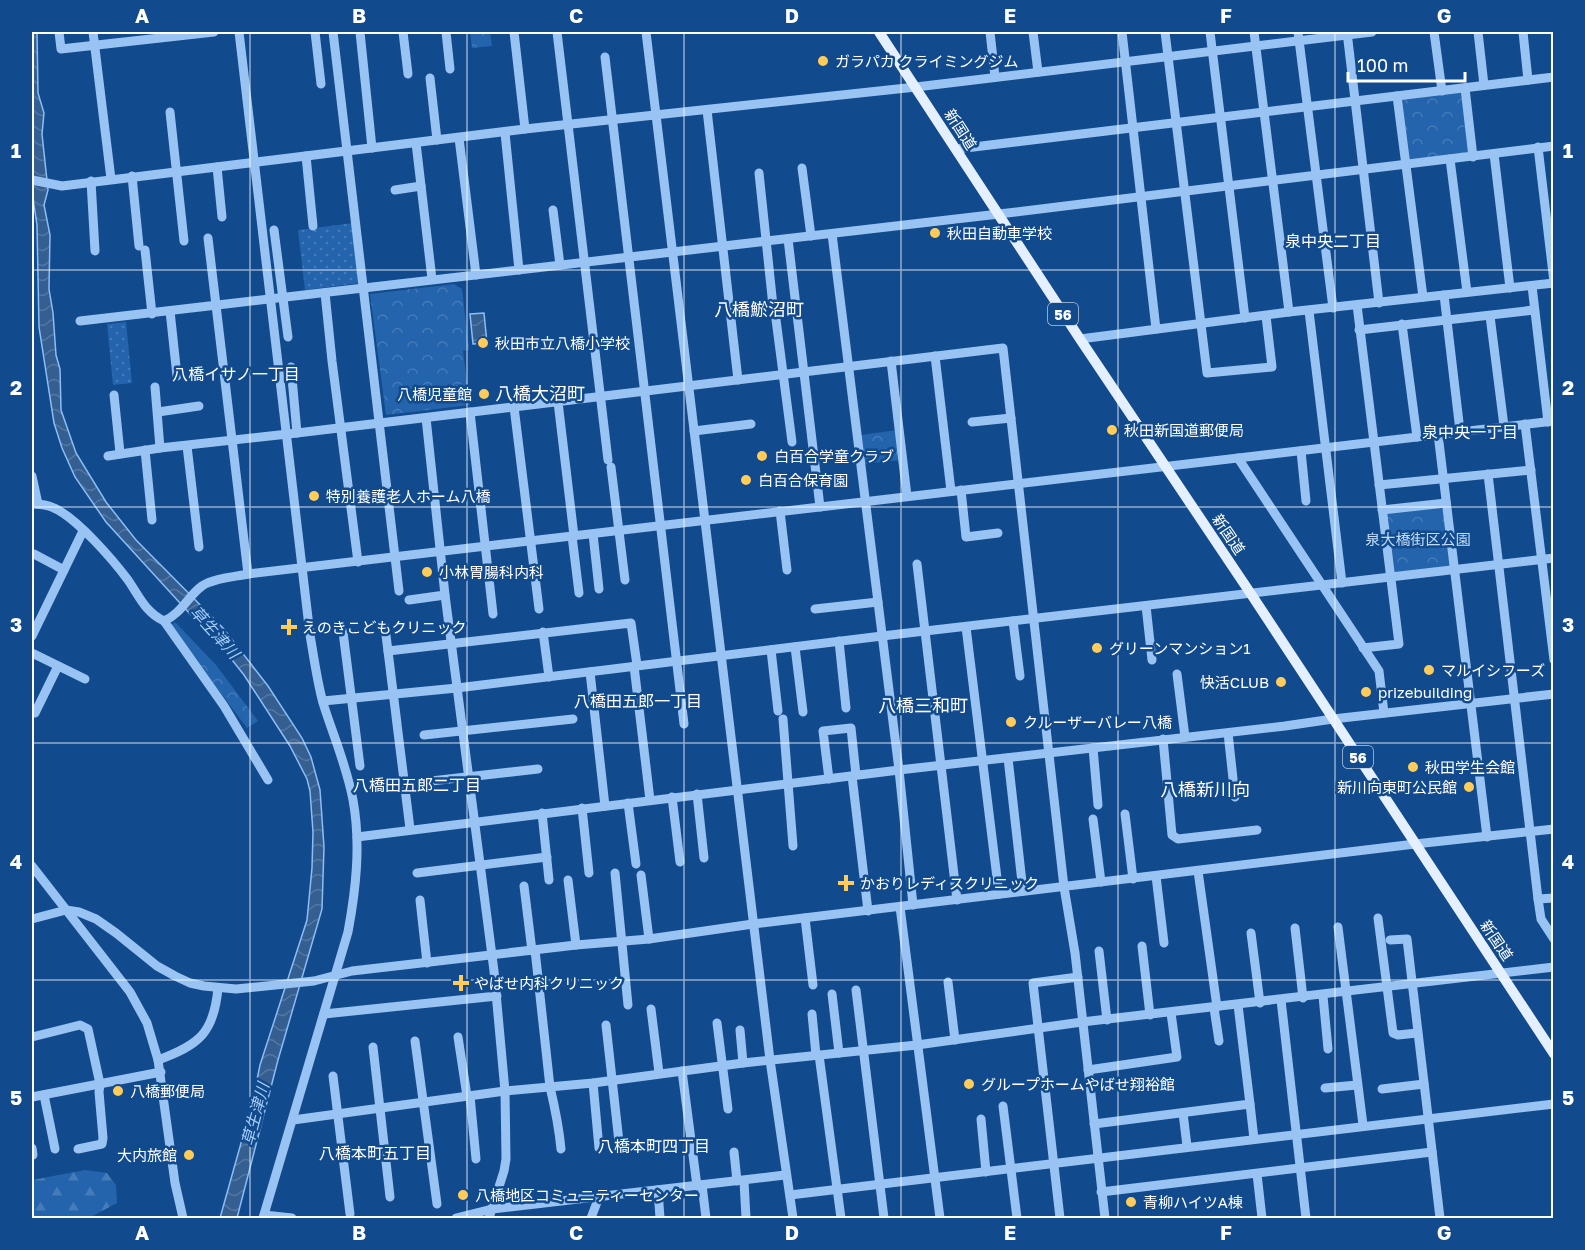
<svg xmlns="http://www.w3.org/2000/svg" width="1585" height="1250" font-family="'Golos Text','Noto Sans JP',sans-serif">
<defs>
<pattern id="grass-dots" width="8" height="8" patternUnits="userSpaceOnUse" patternTransform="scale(1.5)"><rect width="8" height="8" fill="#2364ac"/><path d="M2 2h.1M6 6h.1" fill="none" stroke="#447bb8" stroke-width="1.8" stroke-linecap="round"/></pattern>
<pattern id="forest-firs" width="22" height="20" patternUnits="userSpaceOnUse" patternTransform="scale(1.5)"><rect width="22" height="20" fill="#2364ac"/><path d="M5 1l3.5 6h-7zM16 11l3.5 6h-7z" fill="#447bb8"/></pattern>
<pattern id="park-crowns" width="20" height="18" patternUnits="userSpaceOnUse" patternTransform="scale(1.5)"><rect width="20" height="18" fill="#2364ac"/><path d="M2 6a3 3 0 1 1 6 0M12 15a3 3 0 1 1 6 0" fill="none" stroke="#447bb8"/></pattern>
<pattern id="water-waves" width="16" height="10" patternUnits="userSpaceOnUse" patternTransform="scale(1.5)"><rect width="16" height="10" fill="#355f91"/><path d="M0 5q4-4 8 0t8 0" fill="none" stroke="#5377a2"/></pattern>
</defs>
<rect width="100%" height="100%" fill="#114a8d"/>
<!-- grass -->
<g fill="url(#grass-dots)">
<path d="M353 223 360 283 305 290 298 230Z"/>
<path d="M126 322 132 383 113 385 107 324Z"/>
</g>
<!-- forest -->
<path fill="url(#forest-firs)" d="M85 1170 107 1173 116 1185 117 1203 89 1218H32V1180Z"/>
<!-- park -->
<g fill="url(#park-crowns)">
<path d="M470 32H490L492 46 472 48Z"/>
<path d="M1460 92 1463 94 1470 149 1467 153 1410 160 1407 158 1400 101 1402 98Z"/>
<path d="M454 284 462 289 469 350 463 351 470 405 386 415 370 294Z"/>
<path d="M897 430 901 460 865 464 861 435Z"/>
<path d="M1442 506 1452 564 1449 566 1395 573 1387 512Z"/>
<path d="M175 622 216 665 258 721 247 728 170 626Z"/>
</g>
<!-- water -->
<g fill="url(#water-waves)" stroke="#8bbef5" stroke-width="1.5">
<path d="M32 32H37L38 93 44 113 42 134 48 190 44 205 50 235 49 289 53 313 56 355 60 369 61 410 76 453 106 502 136 540 223 628 268 686 302 738 311 757 320 790 324 847 322 909 278 1060 237 1218H220L252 1104 260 1065 307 920 312 868 313 832 310 791 307 779 290 746 244 675 210 632 190 614 106 522 75 477 62 448 54 423 39 327 37 225 32 192Z"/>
<path d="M484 313 487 343 473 344 470 314Z"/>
</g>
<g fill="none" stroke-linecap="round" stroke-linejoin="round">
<!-- minor -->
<g stroke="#99c3f2" stroke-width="9">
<path d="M59 32 61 49 214 32"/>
<path d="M93 32 111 179"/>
<path d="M239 32 310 635C314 658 317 681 323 703 333 735 347 767 353 800 361 844 356 889 348 932L263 1218"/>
<path d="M315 32 321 84"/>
<path d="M333 32 399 591"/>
<path d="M360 32 372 148"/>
<path d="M403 32 408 74"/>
<path d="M446 32 450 69"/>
<path d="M514 32 525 129"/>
<path d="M557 32 608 460"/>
<path d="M646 32 770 1060 793 1218"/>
<path d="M990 32 995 77"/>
<path d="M1033 32 1038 72"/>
<path d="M1122 32 1156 329"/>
<path d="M1165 32 1207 373 1272 367 1266 316"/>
<path d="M1210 32 1245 318"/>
<path d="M1254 32 1289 312"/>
<path d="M1298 32 1333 308"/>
<path d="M1347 32 1379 303"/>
<path d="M1434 32 1442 91"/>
<path d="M1478 32 1484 85"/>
<path d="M1523 32 1528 80"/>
<path d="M605 57 684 724"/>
<path d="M430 78 437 140"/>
<path d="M1465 88 1473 157"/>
<path d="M1397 96 1423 297"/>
<path d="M707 110 738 380"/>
<path d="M170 112 184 241"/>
<path d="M505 133 519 270"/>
<path d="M459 138 476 275"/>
<path d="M416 143 432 279"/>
<path d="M1538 147 1554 282"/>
<path d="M957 149 1554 77"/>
<path d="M1494 154 1510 288"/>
<path d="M306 156 313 226"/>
<path d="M1450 159 1467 292"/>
<path d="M217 167 222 217"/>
<path d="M802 168 811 236"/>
<path d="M759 173 773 306"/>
<path d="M132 176 139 246"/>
<path d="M32 180 62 186 525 129 916 87 1372 32"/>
<path d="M91 181 95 251"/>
<path d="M395 190 421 186"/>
<path d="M553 210 560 265"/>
<path d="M274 230 288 337"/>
<path d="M832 234 899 770 913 905"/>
<path d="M208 238 248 574"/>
<path d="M788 239 820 507"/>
<path d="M145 250 152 314"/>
<path d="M1532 286 1548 422"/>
<path d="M325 293 332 361 358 562"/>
<path d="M1444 295 1460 431"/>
<path d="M1357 305 1399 644 1363 648"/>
<path d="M170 311 177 376"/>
<path d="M1309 311 1342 583"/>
<path d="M775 312 792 442"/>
<path d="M1490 316 1504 426"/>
<path d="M80 321 999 214 1554 146"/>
<path d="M1402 324 1417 437"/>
<path d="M1359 330 1534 310"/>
<path d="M1080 339 1289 312 1554 283"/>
<path d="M935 356 951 491"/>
<path d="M891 361 907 496"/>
<path d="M291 367 297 433"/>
<path d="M155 387 160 448"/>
<path d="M114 395 120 453"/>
<path d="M558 402 574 536"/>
<path d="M514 407 539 609"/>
<path d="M158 412 199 406"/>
<path d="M470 412 493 614"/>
<path d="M426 418 445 595 494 971 505 1091 506 1159 504 1171 489 1218"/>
<path d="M972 422 1011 418"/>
<path d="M1525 424 1554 660"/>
<path d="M694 431 751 424"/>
<path d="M1438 434 1487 837"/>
<path d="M187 446 199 547"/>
<path d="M145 450 152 520"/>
<path d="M1301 451 1306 501"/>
<path d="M108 456 160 448 297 433 1003 348 1064 887 1075 953 1105 1218"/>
<path d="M1238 458 1379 671 1384 713"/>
<path d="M611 467 625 580"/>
<path d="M1488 474 1538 899 1541 919 1554 939"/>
<path d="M32 476 38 504"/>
<path d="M1379 485 1531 470"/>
<path d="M961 490 966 537 998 533"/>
<path d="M32 504C39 504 48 505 54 508 77 518 113 560 128 580 139 596 145 612 164 621 181 614 188 596 202 586 214 578 234 577 248 574L1554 421"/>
<path d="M1382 510 1446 503"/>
<path d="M780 511 787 570"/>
<path d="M593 534 599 589"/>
<path d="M572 536 579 593"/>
<path d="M32 554H34L64 570"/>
<path d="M917 564 957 900"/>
<path d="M409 600 445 595"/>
<path d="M1146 606 1152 660"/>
<path d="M815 609 878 602"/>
<path d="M164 621 224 706 268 780"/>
<path d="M1013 621 1020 676"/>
<path d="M385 627 410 829"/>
<path d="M966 627 999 894"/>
<path d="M343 632 360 766"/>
<path d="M543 632 549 677"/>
<path d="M32 636 83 531"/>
<path d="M839 641 846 708"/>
<path d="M795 647 803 712"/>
<path d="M771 650 778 711"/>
<path d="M388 651 631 623 637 665"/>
<path d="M32 653 85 679"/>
<path d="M634 666 650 800"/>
<path d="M590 672 605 806"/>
<path d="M1177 674 1185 737"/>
<path d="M323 701 457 688 882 636 1554 558"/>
<path d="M35 713 58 666"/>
<path d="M783 719 793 846"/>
<path d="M1228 733 1235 797"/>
<path d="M424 735 573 719"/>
<path d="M1163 739 1172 835 1178 839 1257 830"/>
<path d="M1093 748 1098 805"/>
<path d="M1008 758 1023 891"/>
<path d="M852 776 868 911"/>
<path d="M829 779 823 731 851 728 856 775"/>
<path d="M431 781 538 769"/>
<path d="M697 794 704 858"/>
<path d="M672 797 680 862"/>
<path d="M628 803 636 864"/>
<path d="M582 808 589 873"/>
<path d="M542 813 549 880"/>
<path d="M1125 814 1133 879"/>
<path d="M1093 819 1101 882"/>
<path d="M357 837 899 770 1285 726 1333 719 1554 694"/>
<path d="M32 866 130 992 147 1023 158 1060 175 1183 183 1218"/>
<path d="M1198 871 1217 1007"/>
<path d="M417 873 547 857"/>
<path d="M615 873 628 1005"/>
<path d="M641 875 649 939"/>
<path d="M1156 876 1164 943"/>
<path d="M568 880 576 945"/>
<path d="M524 886 532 951"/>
<path d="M1538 899 1554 898"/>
<path d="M420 900 427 963"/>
<path d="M900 907 940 1218"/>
<path d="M805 918 813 985"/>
<path d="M1378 918 1393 1033 1398 1035 1417 1033"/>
<path d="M32 919 66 910 79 912 96 919 116 933 157 966 175 976 190 983 204 986 236 989 314 981 352 971 576 945 649 939 753 924 1415 844 1554 829"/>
<path d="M1338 927 1363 1125"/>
<path d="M1295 928 1303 998"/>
<path d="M1251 933 1260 1003"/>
<path d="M1390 940 1407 939 1440 1218"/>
<path d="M1142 946 1150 1015"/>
<path d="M535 950 550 1087C555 1108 559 1128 561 1149"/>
<path d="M1099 951 1107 1020"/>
<path d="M948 982 955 1040"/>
<path d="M856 990 884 1218"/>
<path d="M832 994 839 1053"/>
<path d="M1323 996 1328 1049"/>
<path d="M1281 1000 1306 1218"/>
<path d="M1214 1008 1219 1041"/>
<path d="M651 1009 659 1073"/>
<path d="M324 1014 497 996"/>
<path d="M812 1014 816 1055"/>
<path d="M717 1023 728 1109"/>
<path d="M606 1025 619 1142"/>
<path d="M740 1030 743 1063"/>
<path d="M32 1037 80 1025 88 1029 100 1084 99 1092 103 1138 102 1144 78 1149"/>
<path d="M458 1037 467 1096"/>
<path d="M415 1041 437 1204"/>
<path d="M373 1047 390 1197"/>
<path d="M819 1055 841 1218"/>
<path d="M158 1060C199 1045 214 1033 218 988"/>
<path d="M1088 1070 1177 1057 1171 1013"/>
<path d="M682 1071 697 1186"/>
<path d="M333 1076 350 1214"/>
<path d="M593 1083 599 1148"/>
<path d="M1325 1088 1357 1085"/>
<path d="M1382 1089 1424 1084"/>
<path d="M44 1095 55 1149"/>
<path d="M470 1096 476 1159"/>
<path d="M32 1097 161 1072"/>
<path d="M1250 1104 1254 1139"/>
<path d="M1003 1106 1017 1218"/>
<path d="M1183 1113 1187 1146"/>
<path d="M981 1119 986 1172"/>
<path d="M293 1120 505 1091 593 1083 743 1063 917 1045 1082 1022 1554 967"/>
<path d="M1094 1124 1250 1104 1238 1005"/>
<path d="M32 1148 33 1155"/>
<path d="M734 1152 737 1181"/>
<path d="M1257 1174 1262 1218"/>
<path d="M744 1181 746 1218"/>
<path d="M702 1185 706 1218"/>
<path d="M658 1190 660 1218"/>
<path d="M1101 1192 1432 1152"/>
<path d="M790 1195 1554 1104"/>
<path d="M264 1215 292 1218"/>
<path d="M456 1218 492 1209 785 1175"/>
<path d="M591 1218 599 1197"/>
<path d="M1060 1218 1033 983 1078 977"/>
</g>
<!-- major -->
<path stroke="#e4efff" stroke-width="10" d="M879 32 1080 339 1251 594 1554 1054"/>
</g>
<!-- grid -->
<path fill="none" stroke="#fff" stroke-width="1.5" stroke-opacity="0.55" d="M250 32V1218M467 32V1218M684 32V1218M901 32V1218M1118 32V1218M1335 32V1218M32 270H1554M32 507H1554M32 743H1554M32 980H1554"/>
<!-- markers -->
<g fill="#ffcc5a" stroke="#114a8d" stroke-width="2">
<circle cx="823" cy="61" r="6"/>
<circle cx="935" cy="233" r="6"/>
<circle cx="483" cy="343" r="6"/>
<circle cx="484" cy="394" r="6"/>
<circle cx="1112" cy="430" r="6"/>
<circle cx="762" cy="456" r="6"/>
<circle cx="746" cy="480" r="6"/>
<circle cx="314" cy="496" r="6"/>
<circle cx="427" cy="572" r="6"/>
<path d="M286 618h6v6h6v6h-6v6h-6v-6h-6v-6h6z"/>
<circle cx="1097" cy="648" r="6"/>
<circle cx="1429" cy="670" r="6"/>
<circle cx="1281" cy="682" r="6"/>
<circle cx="1366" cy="692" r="6"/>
<circle cx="1011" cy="722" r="6"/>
<circle cx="1413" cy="767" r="6"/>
<circle cx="1469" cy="787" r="6"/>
<path d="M843 874h6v6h6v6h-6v6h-6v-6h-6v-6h6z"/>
<path d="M458 974h6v6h6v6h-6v6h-6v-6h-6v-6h6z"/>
<circle cx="969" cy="1084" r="6"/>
<circle cx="118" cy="1091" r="6"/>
<circle cx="189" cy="1155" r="6"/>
<circle cx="463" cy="1195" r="6"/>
<circle cx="1131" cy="1202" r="6"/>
</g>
<g text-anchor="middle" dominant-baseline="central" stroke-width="5" stroke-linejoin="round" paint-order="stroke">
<!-- shield labels -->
<g fill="#114a8d" stroke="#b8c9dd" stroke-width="1.5">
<rect x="1048" y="303" width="30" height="22" rx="4.5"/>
<rect x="1343" y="746" width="30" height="22" rx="4.5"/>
</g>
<g font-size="14" font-weight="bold" fill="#fff">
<text x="1063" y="314">56</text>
<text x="1358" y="757">56</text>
</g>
<!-- poi labels -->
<g font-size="15" fill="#fff" stroke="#114a8d" text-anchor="start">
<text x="835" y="61">ガラパカ クライミングジム</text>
<text x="947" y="233">秋田自動車学校</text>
<text x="495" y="343">秋田市立八橋小学校</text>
<text x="472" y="394" text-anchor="end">八橋児童館</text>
<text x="1124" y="430">秋田新国道郵便局</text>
<text x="774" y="456">白百合学童クラブ</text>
<text x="758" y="480">白百合保育園</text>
<text x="326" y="496">特別養護老人ホーム八橋</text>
<text x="439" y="572">小林胃腸科内科</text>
<text x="302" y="627">えのきこどもクリニック</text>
<text x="1109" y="648">グリーンマンション1</text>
<text x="1441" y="670">マルイシフーズ</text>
<text x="1269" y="682" text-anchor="end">快活CLUB</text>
<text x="1378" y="692">prizebuilding</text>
<text x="1023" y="722">クルーザーバレー八橋</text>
<text x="1425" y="767">秋田学生会館</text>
<text x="1457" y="787" text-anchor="end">新川向東町公民館</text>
<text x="860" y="883">かおりレディスクリニック</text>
<text x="474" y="983">やばせ内科クリニック</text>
<text x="981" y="1084">グループホームやばせ翔裕館</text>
<text x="130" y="1091">八橋郵便局</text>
<text x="177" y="1155" text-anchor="end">大内旅館</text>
<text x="475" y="1195">八橋地区コミュニティーセンター</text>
<text x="1143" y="1202">青柳ハイツA棟</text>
</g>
<!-- street labels -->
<g font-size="15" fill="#fff" stroke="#114a8d">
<text transform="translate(961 129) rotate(57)">新国道</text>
<text transform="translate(1229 534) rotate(56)">新国道</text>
<text transform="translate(1497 940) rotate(56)">新国道</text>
</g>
<!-- park labels -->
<g font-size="15" fill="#c0ddfd" stroke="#114a8d">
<text x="1418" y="539">泉大橋街区公園</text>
</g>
<!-- neighbourhood labels -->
<g font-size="16" fill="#fff" stroke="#114a8d">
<text x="1333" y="241">泉中央二丁目</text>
<text x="236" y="374">八橋イサノ一丁目</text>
<text x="1470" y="432">泉中央一丁目</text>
<text x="638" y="701">八橋田五郎一丁目</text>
<text x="417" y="785">八橋田五郎二丁目</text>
<text x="654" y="1146">八橋本町四丁目</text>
<text x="375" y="1153">八橋本町五丁目</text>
</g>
<!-- water labels -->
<g font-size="16" font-style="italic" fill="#a5cdf9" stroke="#114a8d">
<text transform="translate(215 632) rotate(48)">草生津川</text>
<text transform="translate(255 1114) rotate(-75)">草生津川</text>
</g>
<!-- quarter labels -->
<g font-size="18" fill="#fff" stroke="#114a8d">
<text x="759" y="309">八橋鯲沼町</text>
<text x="540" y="393">八橋大沼町</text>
<text x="923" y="705">八橋三和町</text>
<text x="1205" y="789">八橋新川向</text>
</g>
</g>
<!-- border -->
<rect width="1585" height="1250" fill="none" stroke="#114a8d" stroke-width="66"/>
<!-- scale -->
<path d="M1348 72v9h117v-9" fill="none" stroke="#ffffff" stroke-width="3"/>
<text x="1357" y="72" font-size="18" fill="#ffffff" stroke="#114a8d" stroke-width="4.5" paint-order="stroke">100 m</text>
<rect x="33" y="33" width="1519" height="1184" fill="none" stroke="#fff" stroke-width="2"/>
<g font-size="20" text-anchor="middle" font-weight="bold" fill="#fff">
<text x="142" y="23">A</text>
<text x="359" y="23">B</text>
<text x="576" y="23">C</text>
<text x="792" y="23">D</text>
<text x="1010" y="23">E</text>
<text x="1226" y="23">F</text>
<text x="1444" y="23">G</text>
<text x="16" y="158">1</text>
<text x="1568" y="158">1</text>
<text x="16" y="395">2</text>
<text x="1568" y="395">2</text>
<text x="16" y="632">3</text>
<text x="1568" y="632">3</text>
<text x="16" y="869">4</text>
<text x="1568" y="869">4</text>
<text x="16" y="1105">5</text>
<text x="1568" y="1105">5</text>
<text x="142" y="1240">A</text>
<text x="359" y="1240">B</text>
<text x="576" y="1240">C</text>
<text x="792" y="1240">D</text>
<text x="1010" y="1240">E</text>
<text x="1226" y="1240">F</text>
<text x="1444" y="1240">G</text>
</g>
</svg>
